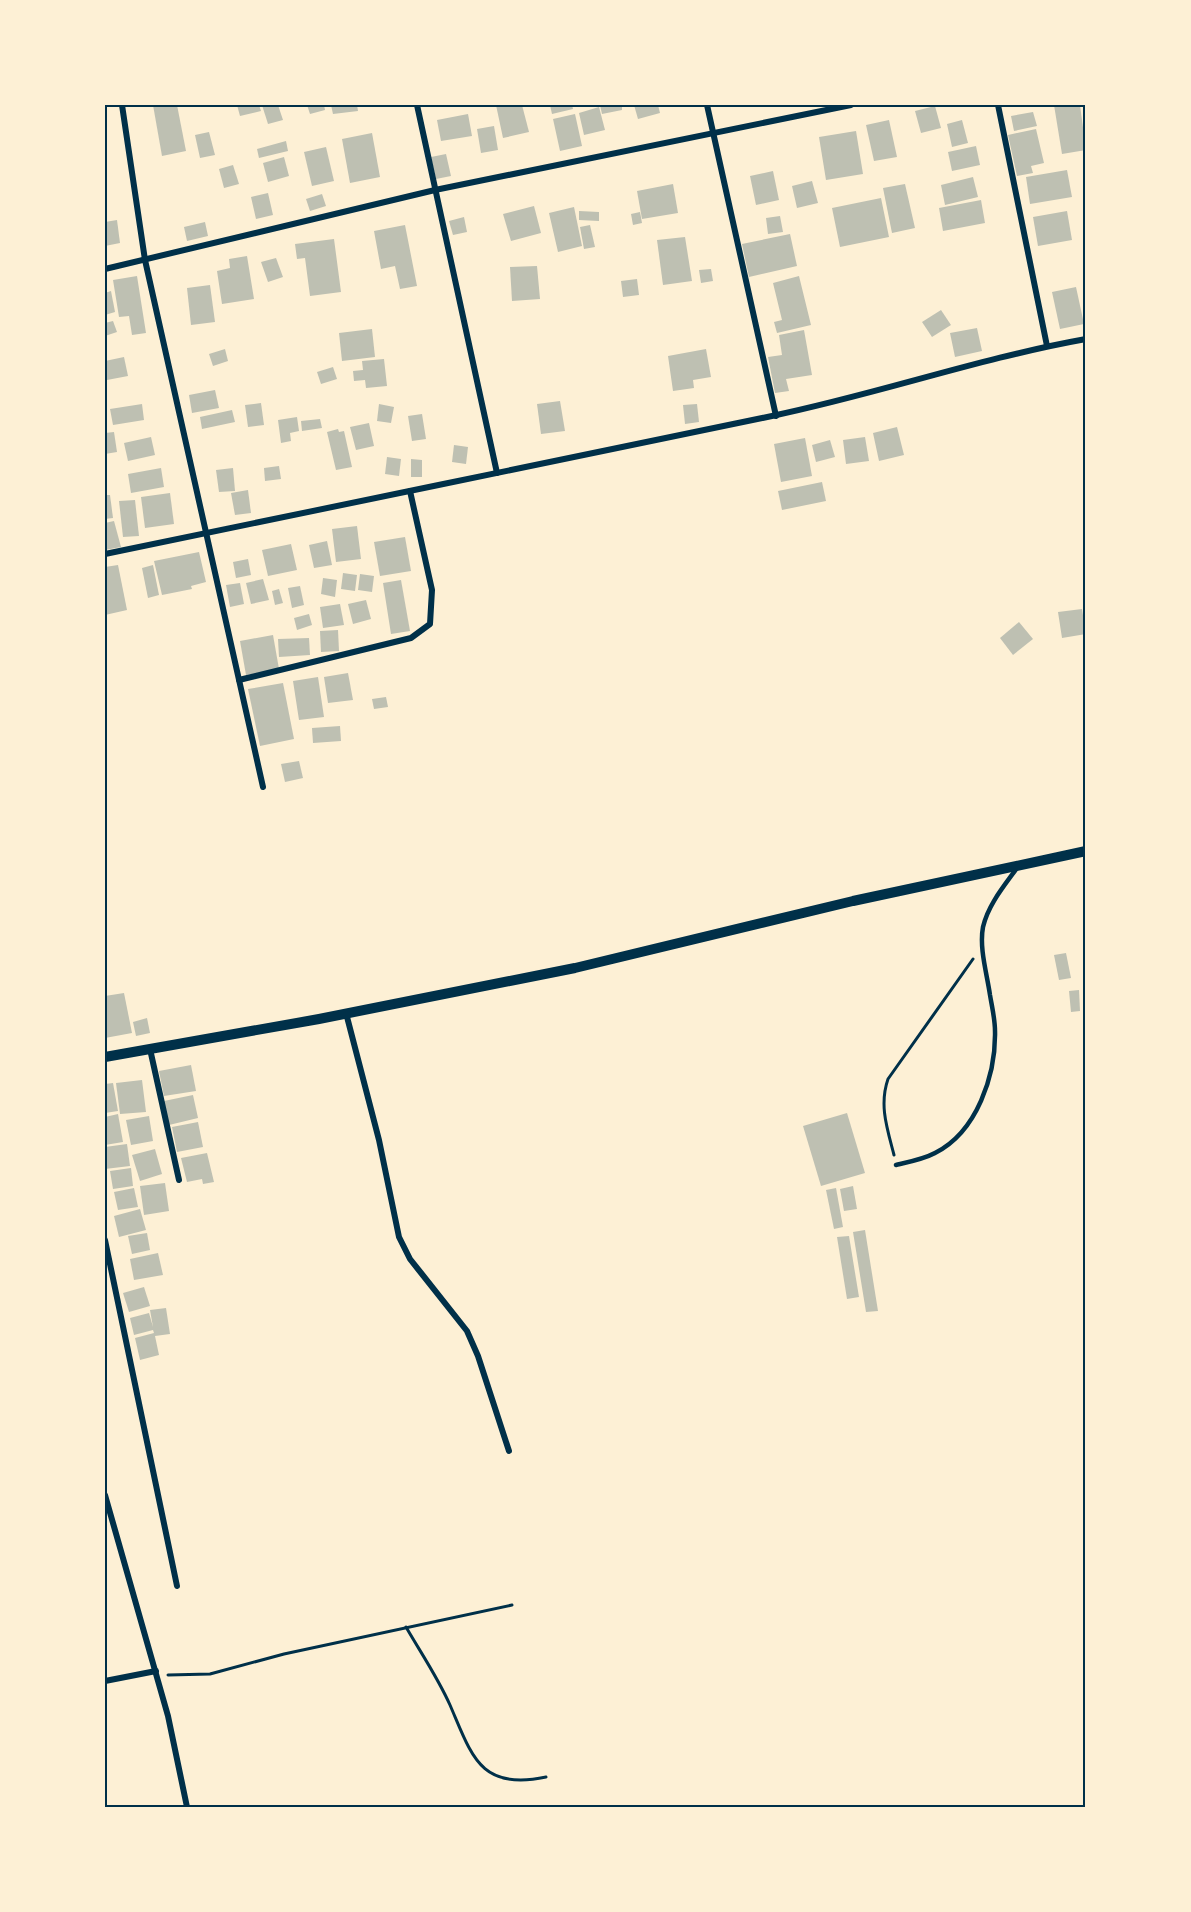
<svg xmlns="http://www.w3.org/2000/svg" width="1191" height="1912" font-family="Barlow,sans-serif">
<rect width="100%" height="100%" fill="#fdf0d5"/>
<!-- building -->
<g fill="#bec0b2">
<path d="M153 105H177L186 151 162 156Z"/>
<path d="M237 105H259L261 111 240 116Z"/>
<path d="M262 105H278L283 120 268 124Z"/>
<path d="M307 105H324L325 110 310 114Z"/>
<path d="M331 105H357L358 111 333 114Z"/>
<path d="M496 105H522L529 132 503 138Z"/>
<path d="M550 105H572L573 109 552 114Z"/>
<path d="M600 105H622V110L602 114Z"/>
<path d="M634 105H658L660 113 638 119Z"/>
<path d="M1054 105H1080L1086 150 1062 154Z"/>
<path d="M935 106 941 128 921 133 915 111Z"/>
<path d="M599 107 605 130 584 135 579 113Z"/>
<path d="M1033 112 1037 126 1014 131 1011 116Z"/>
<path d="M468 114 472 136 441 141 437 120Z"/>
<path d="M575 114 582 146 560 151 553 119Z"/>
<path d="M889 120 897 157 874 161 866 125Z"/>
<path d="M962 120 968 143 952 147 947 124Z"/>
<path d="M494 126 498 150 481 153 477 129Z"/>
<path d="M1036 129 1044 163 1031 166 1033 173 1017 176 1008 135Z"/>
<path d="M856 131 863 174 826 180 819 137Z"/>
<path d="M209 132 215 155 200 158 195 135Z"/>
<path d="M372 133 380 177 350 183 342 139Z"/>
<path d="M286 141 288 151 259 158 257 149Z"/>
<path d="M976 146 980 165 952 171 948 152Z"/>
<path d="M326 147 334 181 312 186 304 152Z"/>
<path d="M446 154 451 176 436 179 431 157Z"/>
<path d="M284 157 289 176 268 182 263 163Z"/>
<path d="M233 165 239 184 224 188 219 169Z"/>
<path d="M1067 170 1072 197 1030 204 1026 177Z"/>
<path d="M773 171 779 200 756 205 750 176Z"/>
<path d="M973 177 978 197 945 205 941 185Z"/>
<path d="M812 181 818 203 797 208 792 186Z"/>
<path d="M673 184 678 213 642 219 637 191Z"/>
<path d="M905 184 915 228 892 233 883 188Z"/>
<path d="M268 193 273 215 256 219 251 197Z"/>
<path d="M322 194 326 206 310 211 306 199Z"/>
<path d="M881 198 889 237 840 247 832 208Z"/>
<path d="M981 200 985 223 943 231 939 208Z"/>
<path d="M534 206 541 233 511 241 503 214Z"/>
<path d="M574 207 582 246 558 252 549 213Z"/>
<path d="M579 211 599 212V221L579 220Z"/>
<path d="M1067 211 1072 240 1038 246 1033 217Z"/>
<path d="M640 212 642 223 633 225 631 214Z"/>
<path d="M780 216 783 232 768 234 766 218Z"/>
<path d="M464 217 467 232 453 235 449 221Z"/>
<path d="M117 220 120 243 105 246V222Z"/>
<path d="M205 222 208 236 187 241 184 227Z"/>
<path d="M405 225 417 286 400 289 395 266 381 269 374 231Z"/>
<path d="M590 225 595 247 584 249 580 227Z"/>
<path d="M790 234 797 266 749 277 742 244Z"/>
<path d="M685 237 692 281 663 285 657 240Z"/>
<path d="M334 239 341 292 310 296 305 258 297 259 295 244Z"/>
<path d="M247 256 254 299 222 304 217 271 230 268 229 259Z"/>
<path d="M276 258 283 277 268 282 261 262Z"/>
<path d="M537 266 540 299 512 301 510 267Z"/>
<path d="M711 269 713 281 701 283 699 270Z"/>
<path d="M137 276 146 333 132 335 129 316 119 317 113 280Z"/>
<path d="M799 276 811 325 777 333 774 322 782 320 773 283Z"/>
<path d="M637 279 639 295 623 297 621 281Z"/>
<path d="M210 285 215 322 191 325 187 288Z"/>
<path d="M1076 287 1084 324 1060 329 1052 292Z"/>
<path d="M111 291 115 312 105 315V293Z"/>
<path d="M941 310 951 325 932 337 922 322Z"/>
<path d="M113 321 117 332 105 336V323Z"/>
<path d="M977 328 982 351 955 357 950 333Z"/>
<path d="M372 329 375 357 342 361 339 333Z"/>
<path d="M804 330 812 375 786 379 789 391 775 393 768 357 782 355 779 335Z"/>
<path d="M225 349 228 361 213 366 209 354Z"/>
<path d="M706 349 711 377 693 380 694 388 673 391 668 356Z"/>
<path d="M124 357 128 376 107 380 105 361Z"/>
<path d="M384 359 387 386 366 388 365 380 354 381 353 371 363 370 362 361Z"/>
<path d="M333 367 337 379 321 384 317 372Z"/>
<path d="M215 390 219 408 192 413 189 395Z"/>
<path d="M560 401 565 431 541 434 537 404Z"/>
<path d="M261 403 264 425 248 427 245 405Z"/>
<path d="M142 404 144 420 113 425 110 409Z"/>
<path d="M379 404 394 407 391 423 377 421Z"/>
<path d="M697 404 699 422 685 424 683 405Z"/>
<path d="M232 410 235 422 202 429 200 417Z"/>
<path d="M422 414 426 439 412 441 408 416Z"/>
<path d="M297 417 299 431 290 433 291 441 281 443 278 420Z"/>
<path d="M320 419 322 428 302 431 301 421Z"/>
<path d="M369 423 374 446 356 450 350 427Z"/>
<path d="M897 427 904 455 879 461 873 433Z"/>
<path d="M338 429 339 432 344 431 352 467 336 470 327 432Z"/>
<path d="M114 432 117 452 105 454V433Z"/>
<path d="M151 437 155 455 128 461 124 443Z"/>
<path d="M865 437 869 461 846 464 843 440Z"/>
<path d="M805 438 812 476 781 482 774 444Z"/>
<path d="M830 440 835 457 816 462 812 445Z"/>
<path d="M454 445 468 447 466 464 452 462Z"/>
<path d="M387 457 401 459 399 476 385 474Z"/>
<path d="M411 459 422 460V477H411Z"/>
<path d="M279 466 281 479 265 481 264 468Z"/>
<path d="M161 468 164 487 131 493 128 474Z"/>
<path d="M233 468 235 491 219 492 216 470Z"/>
<path d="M822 482 826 501 782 510 778 491Z"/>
<path d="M248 490 251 513 235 515 231 493Z"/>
<path d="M170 493 174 524 145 528 141 497Z"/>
<path d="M105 495H110L113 518 105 519Z"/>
<path d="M135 500 139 536 123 537 119 501Z"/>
<path d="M114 521 121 547 105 550V523Z"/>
<path d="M357 526 361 559 336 562 332 529Z"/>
<path d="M405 537 411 571 380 576 374 542Z"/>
<path d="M327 541 332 565 314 568 309 545Z"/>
<path d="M291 544 297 570 268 576 262 550Z"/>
<path d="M199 552 206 582 191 586 192 589 162 595 154 561Z"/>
<path d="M248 559 251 575 236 578 233 562Z"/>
<path d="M118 565 127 610 105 615V567Z"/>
<path d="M153 565 159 595 148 598 142 568Z"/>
<path d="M343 573 357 575 355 591 341 589Z"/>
<path d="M360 574 374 576 372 592 358 590Z"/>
<path d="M323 578 337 580 335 597 321 594Z"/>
<path d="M263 579 269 600 251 604 246 583Z"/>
<path d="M401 580 410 631 391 634 383 583Z"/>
<path d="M240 583 244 604 230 607 226 585Z"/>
<path d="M300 586 304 605 292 608 288 588Z"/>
<path d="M279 589 283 603 275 605 272 591Z"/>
<path d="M366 600 371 619 353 624 348 604Z"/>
<path d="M340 604 344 625 323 628 320 607Z"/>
<path d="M1082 609 1086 634 1062 638 1058 612Z"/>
<path d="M309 614 312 625 297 630 294 618Z"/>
<path d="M1019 622 1033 639 1013 655 1000 638Z"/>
<path d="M338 630 339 651 321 652 320 631Z"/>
<path d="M273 635 279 669 246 675 240 641Z"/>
<path d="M309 638 310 655 279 657 278 639Z"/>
<path d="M348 673 353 700 328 703 324 677Z"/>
<path d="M318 677 324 717 299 720 293 681Z"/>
<path d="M283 683 294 739 260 746 248 689Z"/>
<path d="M386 697 388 707 374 709 372 699Z"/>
<path d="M340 726 341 741 313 743 312 728Z"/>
<path d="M299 761 303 778 285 782 281 764Z"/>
<path d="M1066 953 1071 978 1059 980 1054 955Z"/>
<path d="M1079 990 1080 1011 1071 1012 1069 991Z"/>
<path d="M124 993 132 1033 105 1038V996Z"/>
<path d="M147 1018 150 1033 136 1036 133 1022Z"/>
<path d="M191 1065 196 1091 164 1096 159 1071Z"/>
<path d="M142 1080 146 1112 120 1114 116 1083Z"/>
<path d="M113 1083 118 1111 105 1113V1084Z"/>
<path d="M193 1095 198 1118 169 1125 164 1101Z"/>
<path d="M847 1113 865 1173 821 1186 803 1126Z"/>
<path d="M118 1114 123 1142 105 1145V1117Z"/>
<path d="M149 1116 153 1141 131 1145 126 1120Z"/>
<path d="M198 1122 203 1147 177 1152 172 1127Z"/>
<path d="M127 1144 130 1166 105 1169V1147Z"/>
<path d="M155 1149 162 1174 140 1181 132 1155Z"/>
<path d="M207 1153 214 1182 203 1184 202 1179 187 1182 181 1158Z"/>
<path d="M131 1168 133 1186 113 1189 110 1171Z"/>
<path d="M165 1183 169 1211 144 1215 140 1186Z"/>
<path d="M853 1186 857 1209 844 1211 840 1189Z"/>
<path d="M134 1188 138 1207 118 1210 114 1192Z"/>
<path d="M836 1188 843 1227 834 1229 826 1190Z"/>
<path d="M140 1209 146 1230 119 1237 114 1216Z"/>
<path d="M865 1230 878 1311 866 1312 853 1232Z"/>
<path d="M147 1233 150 1250 132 1254 128 1236Z"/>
<path d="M849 1236 859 1297 847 1299 837 1237Z"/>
<path d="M158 1253 163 1275 134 1280 130 1259Z"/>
<path d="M144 1287 150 1306 129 1312 123 1293Z"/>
<path d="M166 1308 170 1334 155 1336 159 1355 140 1360 135 1338 154 1333 153 1330 134 1335 130 1318 149 1313 153 1327 150 1310Z"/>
</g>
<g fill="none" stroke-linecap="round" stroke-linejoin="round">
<!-- path -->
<g stroke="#003049" stroke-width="3">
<path d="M894 1155C887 1128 879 1105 888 1079L973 959"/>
<path d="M406 1627C421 1653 438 1678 450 1705 472 1756 480 1791 546 1777"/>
<path d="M168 1675 210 1674 284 1654 512 1605"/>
</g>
<!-- service -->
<path stroke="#003049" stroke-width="4.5" d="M896 1165C909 1162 924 1159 935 1153 977 1132 996 1075 995 1031 995 1019 992 1007 990 995 987 974 979 948 983 927 988 905 1004 886 1017 868"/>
<!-- minor -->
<g stroke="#003049" stroke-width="6">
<path d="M122 105 145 260 263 787"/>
<path d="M417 105 497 473"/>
<path d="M707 105 776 416"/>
<path d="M998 105 1047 346"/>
<path d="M105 269 435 190 851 105"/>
<path d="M105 554C327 506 550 464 772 416 878 394 980 358 1086 339"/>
<path d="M239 680 411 638 430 624 432 590 410 491"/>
<path d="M346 1013 379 1140 399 1237 410 1259 467 1331 478 1356 509 1451"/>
<path d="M150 1049 179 1180"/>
<path d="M105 1240 177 1586"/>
<path d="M105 1495 168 1716 187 1807"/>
<path d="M105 1681 156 1671"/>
</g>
<!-- tertiary -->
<path stroke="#003049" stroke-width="10" d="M105 1057 319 1019 575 968 853 901 1086 851"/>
</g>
<!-- border -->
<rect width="1191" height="1912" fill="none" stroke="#fdf0d5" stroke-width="213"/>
<rect x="106" y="106" width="978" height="1700" fill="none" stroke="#003049" stroke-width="2"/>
</svg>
